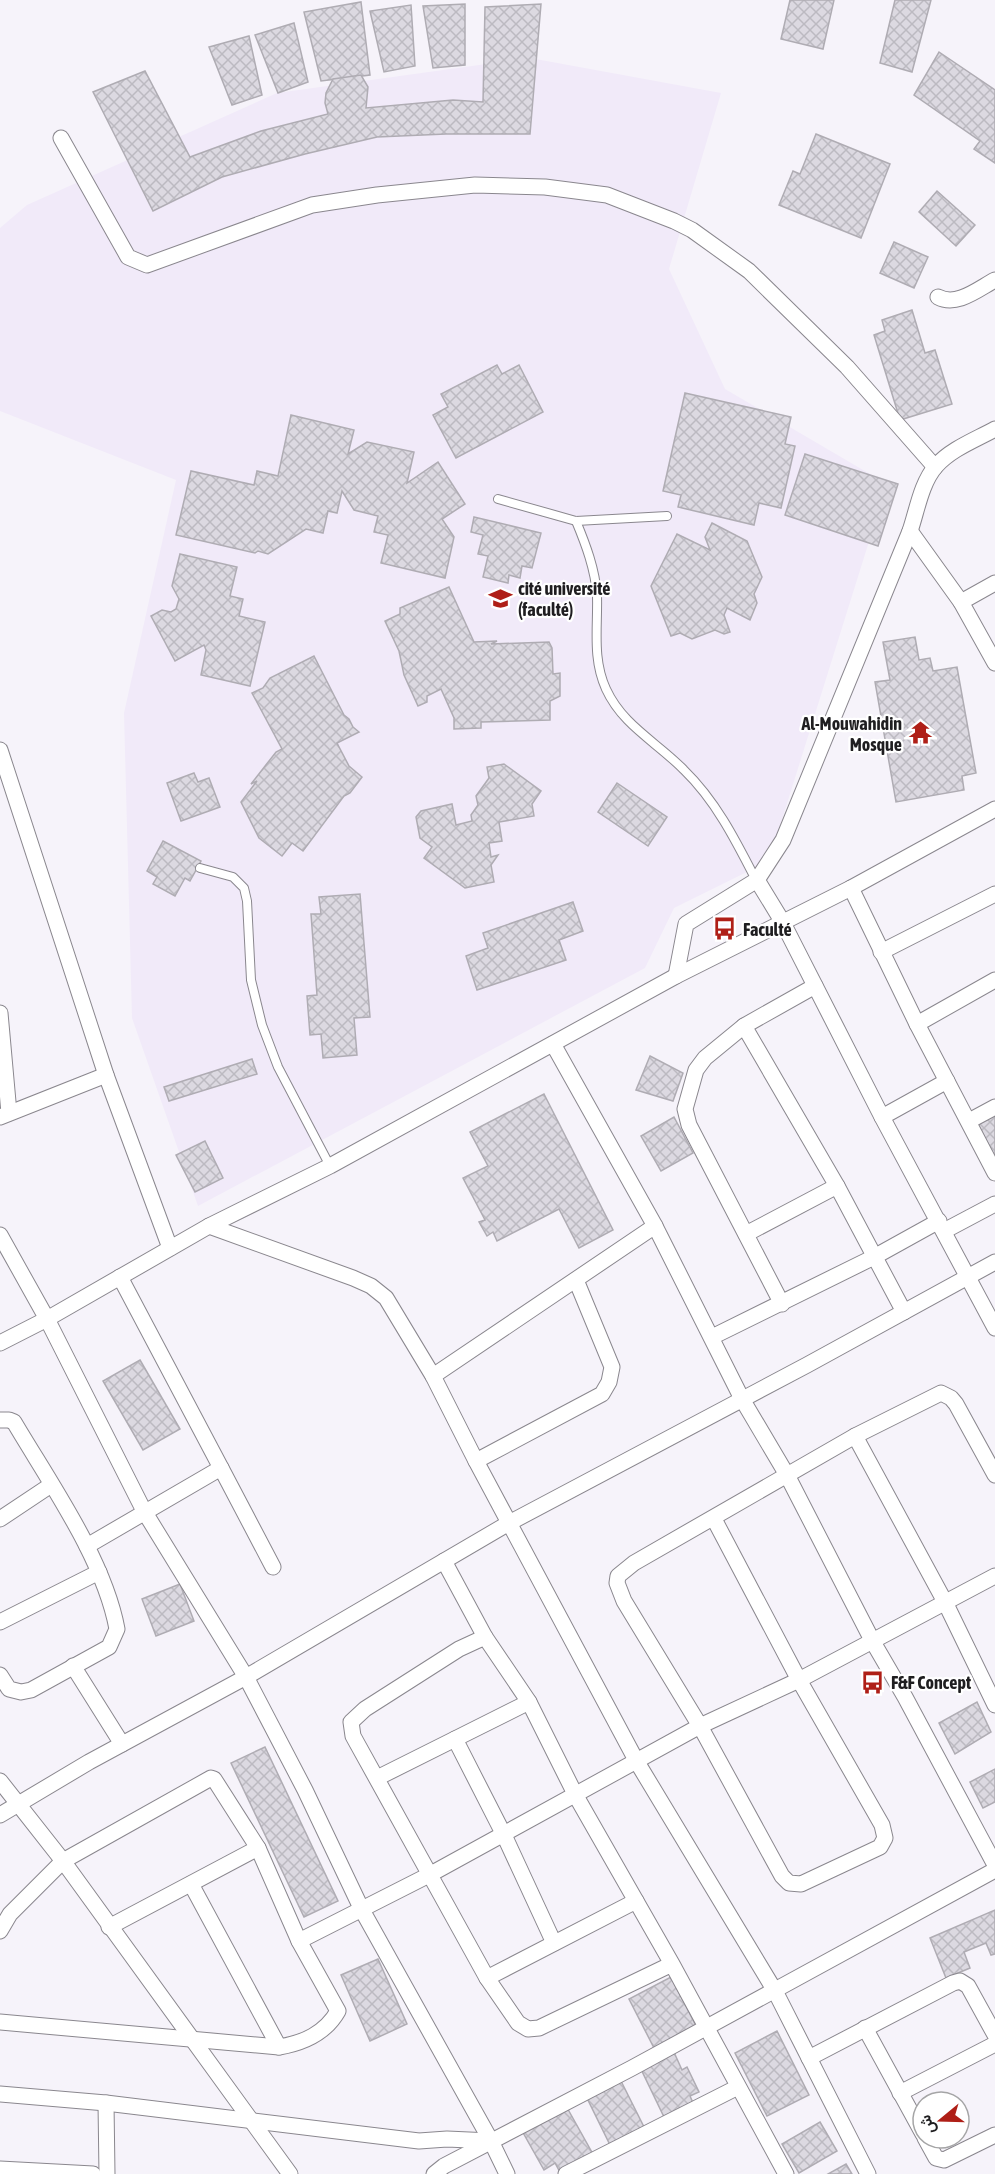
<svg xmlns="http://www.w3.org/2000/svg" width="995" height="2174" font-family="'Asap Condensed',Vazirmatn,sans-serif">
<defs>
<pattern id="building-cross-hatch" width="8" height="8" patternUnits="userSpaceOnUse" patternTransform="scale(1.5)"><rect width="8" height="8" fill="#dcd9e1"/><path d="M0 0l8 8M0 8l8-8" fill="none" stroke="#bcbac1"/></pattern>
</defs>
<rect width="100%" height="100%" fill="#f6f3fa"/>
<!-- built -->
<path fill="#f1eaf9" d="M530 58 721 93 669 269 725 389 887 484 769 861 674 908 645 968 198 1206 132 1018 124 713 176 480 0 411V228L27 205 277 93Z"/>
<!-- building -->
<g fill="url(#building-cross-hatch)" stroke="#afacb3" stroke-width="1.5">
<path d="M790 0H834L823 49 781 39Z"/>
<path d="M895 0H931L912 72 880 63Z"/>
<path d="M361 2 370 75 321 81 304 12Z"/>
<path d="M465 4V65L433 68 423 6Z"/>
<path d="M541 4 530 134H446L377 137 305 154 222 177 153 211 93 92 145 71 190 157 261 131 328 114 325 103 326 93 333 79 361 75 368 87 366 108 453 100 483 102 485 7Z"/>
<path d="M411 5 415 66 384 72 370 11Z"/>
<path d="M294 23 308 82 278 93 255 35Z"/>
<path d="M249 36 262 95 232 105 209 47Z"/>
<path d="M939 52 995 90V163L974 149 980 141 914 95Z"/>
<path d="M816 134 890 164 861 238 779 205 793 171 800 174Z"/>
<path d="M937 191 975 225 956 246 919 212Z"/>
<path d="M894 242 928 257 914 288 880 273Z"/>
<path d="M912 310 925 353 935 350 952 404 900 420 874 335 885 331 882 320Z"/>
<path d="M497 365 502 374 519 365 543 412 456 458 433 415 448 407 441 394Z"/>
<path d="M685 393 791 417 785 444 795 446 781 508 759 503 754 525 678 507 681 495 663 491Z"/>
<path d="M291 415 354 430 348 454 367 442 414 452 407 483 438 462 465 504 442 519 454 537 445 578 381 563 388 535 374 532 378 516 354 510 342 491 337 513 328 511 323 533 306 529 268 554 258 551 255 553 176 535 191 471 254 485 257 471 278 476Z"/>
<path d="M805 454 898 484 878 546 785 515Z"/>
<path d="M474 517 541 533 532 568 522 566 520 578 509 575 508 583 483 577 488 556 478 554 483 535 471 532Z"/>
<path d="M712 523 747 541 762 577 754 594 757 603 750 620 727 608 724 615 730 632 724 634 715 630 692 639 680 633 671 636 651 586 677 534 710 550 705 537Z"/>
<path d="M180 554 237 567 230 596 243 599 239 616 265 622 250 686 201 675 206 650 204 645 175 661 151 616 162 610 171 612 176 609 179 599 172 586Z"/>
<path d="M449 587 474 642 497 641 491 644 549 642 552 648 553 674 560 673V696L550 701V720L481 722V728L454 729V718L441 689 427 696V702L418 706 404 675 399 651 385 621 400 614V608Z"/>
<path d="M915 637 919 660 930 658 933 671 957 667 976 773 962 776 964 790 896 802 875 682 890 680 883 642Z"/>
<path d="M314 656 344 715 349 719 353 727 359 732 337 743 349 766 362 777 350 793 344 796 303 851 292 843 282 856 259 838 241 802 257 781 251 784 276 752 282 749 252 693 263 688 270 678Z"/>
<path d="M504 764 541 791 532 804 534 816 499 822 502 841 489 843 491 857 498 855 491 865 494 882 465 888 424 858 432 847 420 838 416 817 421 811 452 804 456 825 472 821 471 815 478 805 476 796 489 778 487 767Z"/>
<path d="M194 773 198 782 209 778 220 807 181 821 167 783Z"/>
<path d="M617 783 667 817 648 846 598 812Z"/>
<path d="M163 841 201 861 190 881 185 878 175 896 153 884 157 877 147 871Z"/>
<path d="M360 894 370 1017 354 1018 357 1055 323 1058 321 1034 310 1035 307 996 317 995 311 914H321L319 897Z"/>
<path d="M573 902 583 931 559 940 566 960 477 990 466 956 488 948 483 933Z"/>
<path d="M650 1056 683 1073 673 1101 636 1090Z"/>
<path d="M252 1059 257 1074 169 1101 164 1087Z"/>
<path d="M544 1094 613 1230 579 1248 559 1209 497 1241 493 1232 487 1236 479 1222 485 1220 463 1178 488 1166 470 1132Z"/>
<path d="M995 1113V1157L977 1122Z"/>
<path d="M674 1117 693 1153 661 1171 641 1136Z"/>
<path d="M205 1141 223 1178 195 1192 176 1155Z"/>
<path d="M140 1360 180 1429 143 1450 103 1381Z"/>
<path d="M180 1584 194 1621 156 1636 142 1599Z"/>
<path d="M977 1702 991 1732 955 1754 939 1723Z"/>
<path d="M265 1747 338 1901 304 1917 231 1763Z"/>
<path d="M995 1769V1802L983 1808 970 1782Z"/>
<path d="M995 1910V1954L991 1955 986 1943 964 1952 970 1968 946 1978 930 1938Z"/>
<path d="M378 1959 407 2024 370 2041 341 1975Z"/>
<path d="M671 1977 696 2026 654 2048 629 1999Z"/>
<path d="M777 2031 809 2095 767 2116 735 2053Z"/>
<path d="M673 2050 682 2070 687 2067 699 2092 690 2096 693 2103 664 2117 639 2065Z"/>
<path d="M619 2077 646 2131 612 2149 585 2094Z"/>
<path d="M565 2104 594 2156 561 2174 555 2163 544 2170 521 2129Z"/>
<path d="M820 2122 837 2151 799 2173 782 2144Z"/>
<path d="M846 2164 852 2174H828Z"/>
</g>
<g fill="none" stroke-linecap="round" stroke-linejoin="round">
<defs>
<g id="service">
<path d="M498 499 576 521 667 516"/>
<path d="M576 521C586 545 595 569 597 595 598 628 592 658 606 689 623 726 657 742 684 770 716 801 736 841 756 880"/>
<path d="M200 868 233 877 244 888 247 901 251 980 262 1025 278 1067 330 1166"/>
</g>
<g id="minor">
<path d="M61 138 128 257 147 265 312 205 377 195 475 185 545 187 607 195 674 221 692 230 749 271 847 367 935 467"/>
<path d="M938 297C957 307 978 289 995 280"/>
<path d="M910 531 961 602 995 663"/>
<path d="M961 602 995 583"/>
<path d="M0 750 106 1075 170 1248"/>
<path d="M757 880 782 921 882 1117 995 1328"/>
<path d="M851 888 917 1024 995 1173"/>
<path d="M881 952 995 894"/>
<path d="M676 976 686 924 757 880 783 840 910 531C917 511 921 483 936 466 951 449 975 440 995 429"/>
<path d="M0 1013 9 1113"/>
<path d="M917 1024 995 980"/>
<path d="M744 1026 815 986"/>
<path d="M553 1044 655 1226 742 1399 787 1475 873 1642 905 1697 995 1865"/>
<path d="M0 1117 106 1075"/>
<path d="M882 1117 947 1081"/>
<path d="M969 1121 995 1107"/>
<path d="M209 1226 353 1278 371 1286 386 1298 433 1376 476 1461 637 1762 775 1991 868 2174"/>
<path d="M944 1231 995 1204"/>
<path d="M746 1234 837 1186"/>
<path d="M0 1235 47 1319 144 1511 246 1677 305 1790 362 1910 491 2141 507 2174"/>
<path d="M120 1277 221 1468"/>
<path d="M782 1304 689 1125 685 1109 696 1070 705 1058 744 1026 837 1186 904 1312"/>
<path d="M712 1337 874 1257 939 1221"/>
<path d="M0 1343 47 1319 209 1226 330 1166 676 976 851 888 995 809"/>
<path d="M433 1376 655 1226"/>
<path d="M0 1420H9L14 1422C50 1483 104 1559 117 1629L109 1647 31 1690 21 1692 9 1689 0 1675"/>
<path d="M855 1436 945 1602 995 1705"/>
<path d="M476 1461 602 1394 609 1382 612 1367 576 1280"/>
<path d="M995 1475 956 1404 951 1398 941 1393 855 1436 634 1563 618 1576 617 1583 624 1601 700 1726 799 1680 995 1576"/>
<path d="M0 1519 51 1485"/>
<path d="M87 1546 221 1468 273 1567"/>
<path d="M444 1561 485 1637"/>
<path d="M0 1622 99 1572"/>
<path d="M73 1666 122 1744"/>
<path d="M529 1702 455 1739 504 1835 554 1943"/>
<path d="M377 1778 455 1739"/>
<path d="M0 1781 63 1861 290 2174"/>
<path d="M0 1815 89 1762 246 1677 509 1523 807 1365 995 1262"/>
<path d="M191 1884 279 2047"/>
<path d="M109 1927 258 1848"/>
<path d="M0 1931 10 1914 63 1861 211 1778 214 1779 258 1848 299 1941 338 2011C325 2034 303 2043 279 2047L0 2022"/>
<path d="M299 1941 429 1875 700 1726 782 1876 789 1883 801 1884 880 1847 885 1838 882 1825 799 1680 714 1519"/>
<path d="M672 1964 539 2028 528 2029 518 2023 487 1978 353 1736 351 1722 365 1709 459 1649 485 1637 529 1702 576 1796 672 1964 786 2174"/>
<path d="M487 1978 636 1901"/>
<path d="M865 2028 923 2134"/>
<path d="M809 2058 953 1983 960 1981 968 1986 995 2035"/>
<path d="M900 2093 995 2044"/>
<path d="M0 2094 106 2103 419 2141 447 2139 491 2141"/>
<path d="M106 2103 107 2174"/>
<path d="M925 2138 936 2158 944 2160 995 2135"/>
<path d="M0 2169 93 2174"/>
<path d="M434 2174 444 2166 632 2068 995 1870"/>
<path d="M566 2174 738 2087"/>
</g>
</defs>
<!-- service casing -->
<use href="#service" stroke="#8a878e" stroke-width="10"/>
<!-- minor casing -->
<use href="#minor" stroke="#8a878e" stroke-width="17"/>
<!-- service -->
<use href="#service" stroke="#fff" stroke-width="8"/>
<!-- minor -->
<use href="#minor" stroke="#fff" stroke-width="15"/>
</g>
<!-- icons -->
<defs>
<symbol id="university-bare" viewBox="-9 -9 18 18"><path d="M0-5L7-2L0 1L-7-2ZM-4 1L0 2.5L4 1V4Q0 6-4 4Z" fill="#af1f17" stroke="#fff" stroke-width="2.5" paint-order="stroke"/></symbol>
<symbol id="temple-bare" viewBox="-9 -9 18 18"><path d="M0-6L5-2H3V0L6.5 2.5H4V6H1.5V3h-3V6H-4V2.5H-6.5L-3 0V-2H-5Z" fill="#af1f17" stroke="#fff" stroke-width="2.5" paint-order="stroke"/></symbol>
<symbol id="bus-bare" viewBox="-9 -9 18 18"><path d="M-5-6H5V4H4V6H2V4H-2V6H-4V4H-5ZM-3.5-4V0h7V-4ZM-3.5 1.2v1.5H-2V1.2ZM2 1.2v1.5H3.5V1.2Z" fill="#af1f17" stroke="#fff" stroke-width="2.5" paint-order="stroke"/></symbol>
</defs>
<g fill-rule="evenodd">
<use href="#university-bare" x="484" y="582" width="33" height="33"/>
<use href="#temple-bare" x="904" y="716" width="33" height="33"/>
<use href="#bus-bare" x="708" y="912" width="33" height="33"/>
<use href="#bus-bare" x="856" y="1666" width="33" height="33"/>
</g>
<g text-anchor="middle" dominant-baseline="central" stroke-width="4.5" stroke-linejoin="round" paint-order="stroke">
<!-- poi labels -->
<g font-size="18" font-weight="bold" fill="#1f1e20" stroke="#fff" text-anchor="start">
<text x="518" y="588">cité université<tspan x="518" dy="21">(faculté)</tspan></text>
<text x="902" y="723" text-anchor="end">Al-Mouwahidin<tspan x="902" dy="21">Mosque</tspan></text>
<text x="743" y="929">Faculté</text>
<text x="891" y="1682">F&amp;F Concept</text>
</g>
</g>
<!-- north arrow -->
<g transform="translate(941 2120) rotate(251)"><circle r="28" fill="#ffffff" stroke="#a5a5a6" stroke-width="1.5"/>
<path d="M0-4.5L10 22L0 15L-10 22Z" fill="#af1f17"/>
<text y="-9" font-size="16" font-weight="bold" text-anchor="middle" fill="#1f1e20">ش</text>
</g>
</svg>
